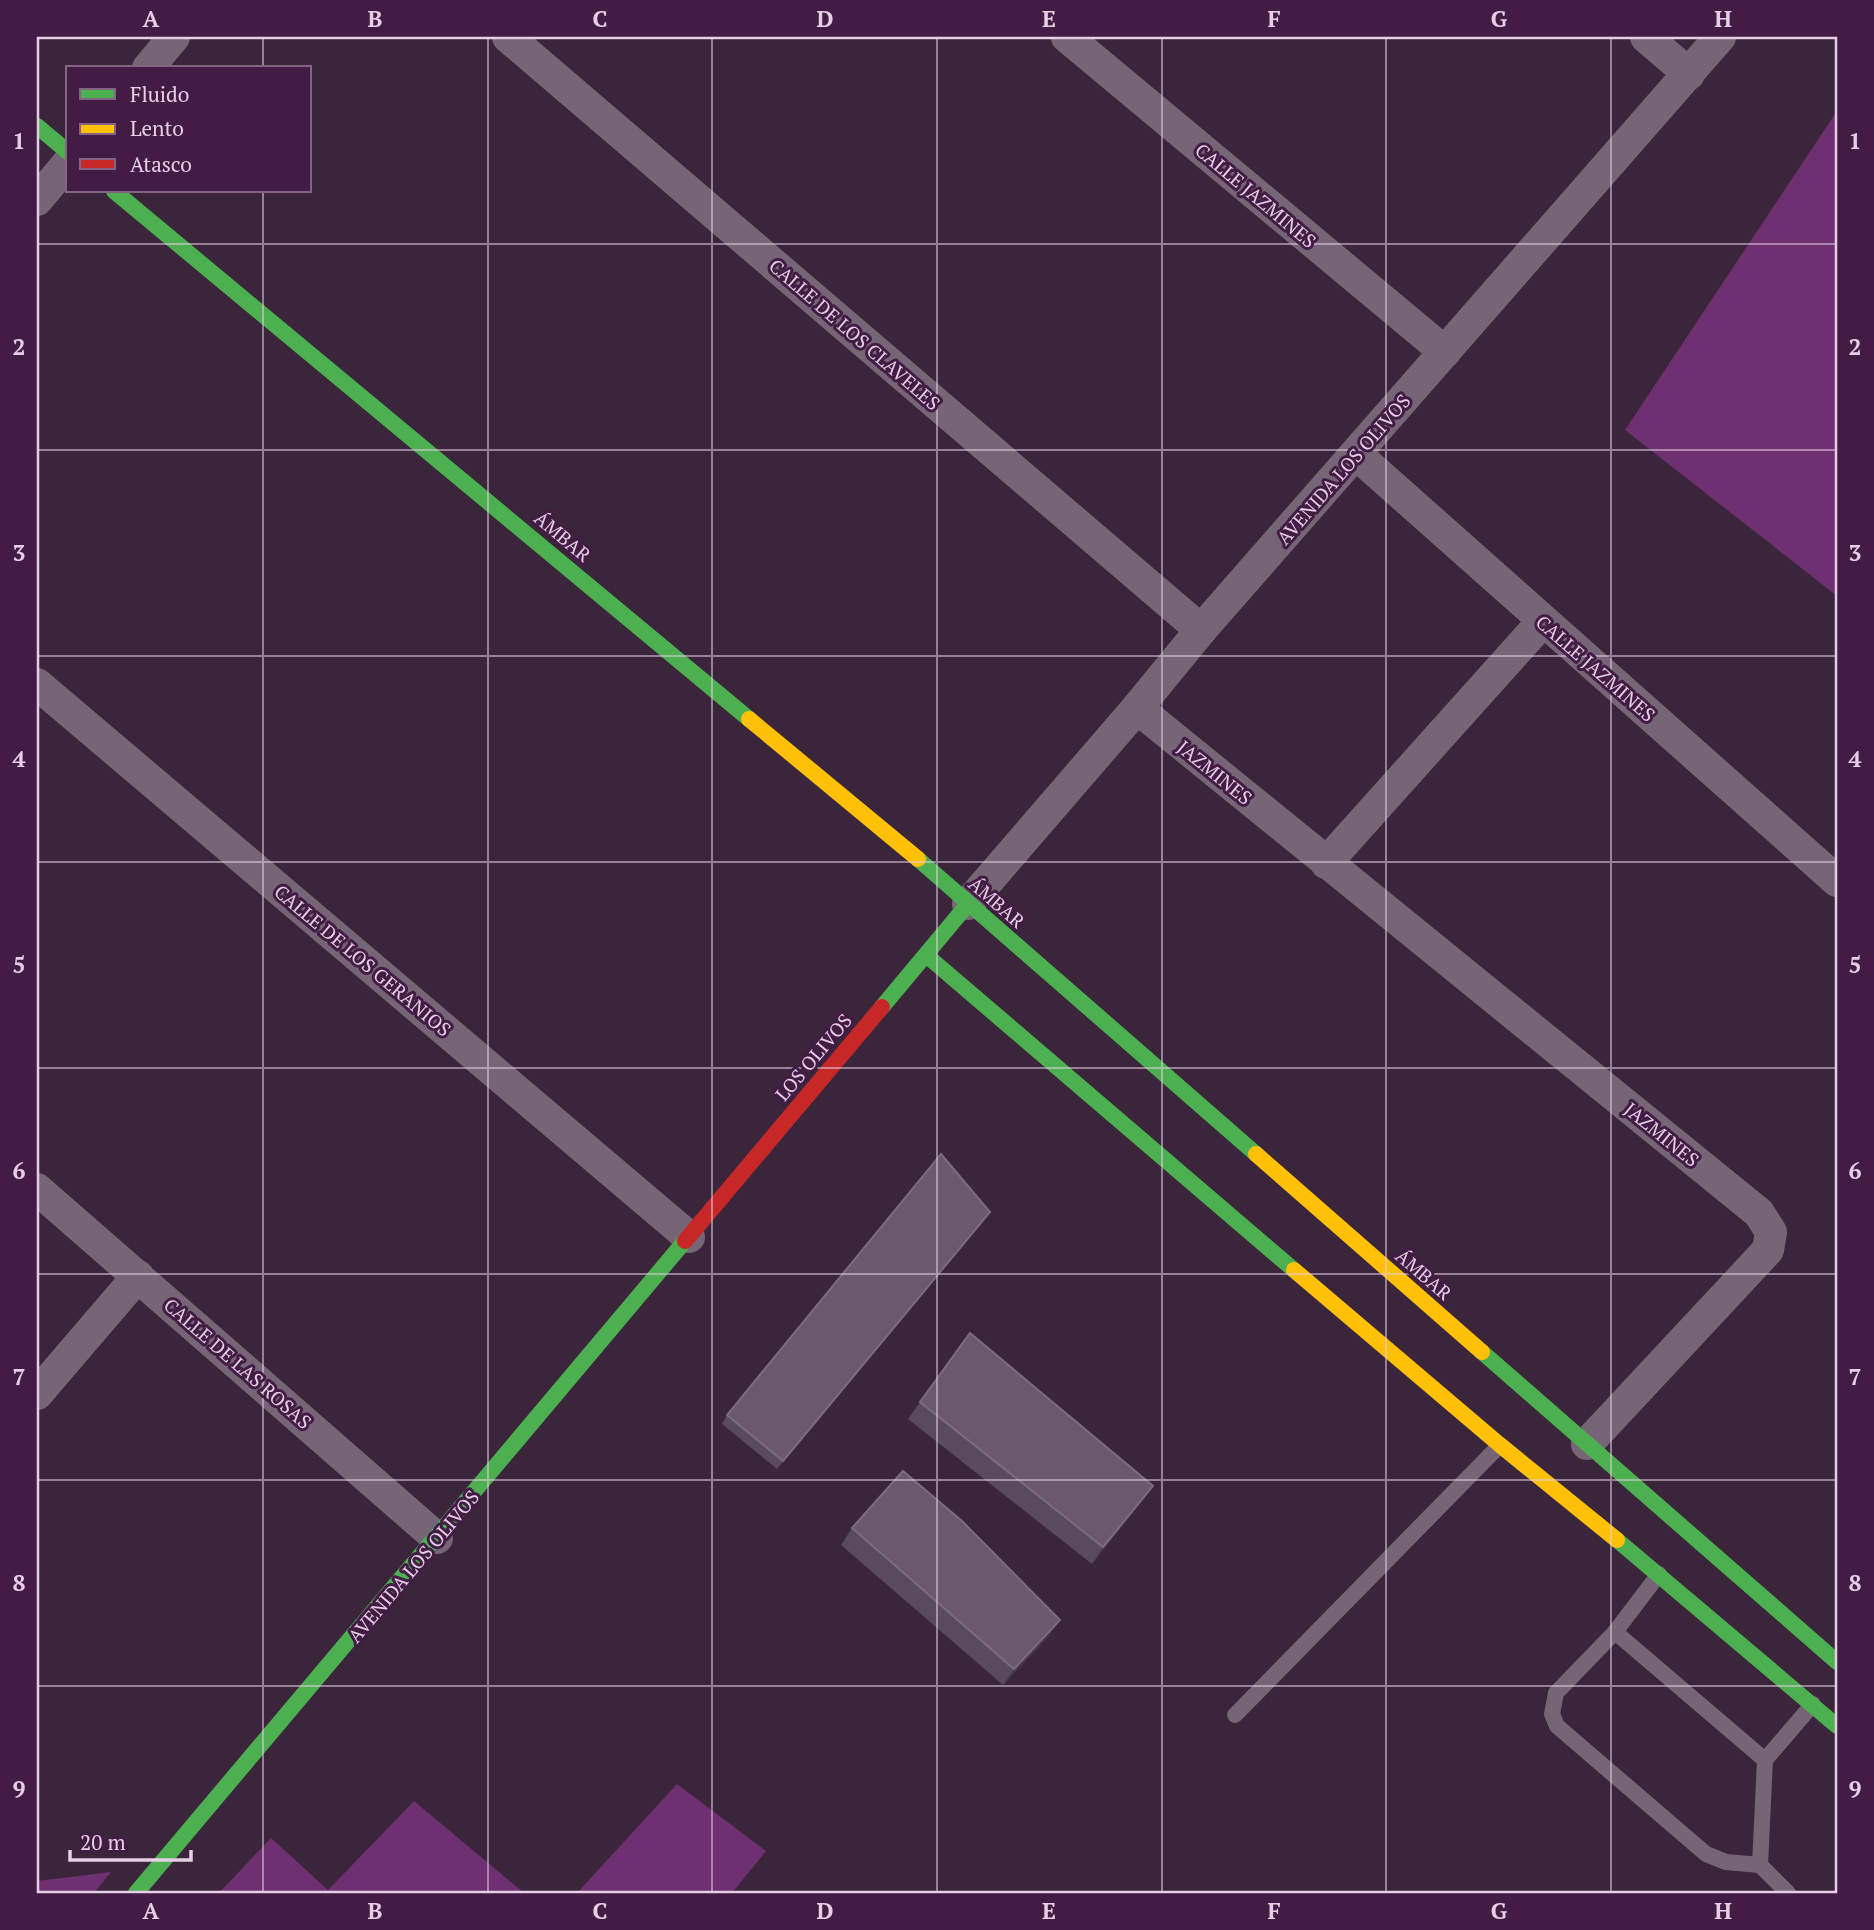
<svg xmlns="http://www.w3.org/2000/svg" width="1874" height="1930" font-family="'PT Serif',serif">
<rect width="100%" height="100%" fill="#3a253b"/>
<!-- green -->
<g fill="#6e3071">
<path d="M1837 111V596L1625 430Z"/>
<path d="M677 1784 766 1851 732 1893H577Z"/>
<path d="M414 1801 524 1893H219L271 1838 328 1890Z"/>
<path d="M111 1872 94 1893H37V1881Z"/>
</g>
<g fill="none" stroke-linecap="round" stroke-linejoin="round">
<!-- lane -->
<g stroke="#766576" stroke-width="16">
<path d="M1659 1574 1615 1632 1556 1693 1552 1714 1557 1726 1706 1854 1726 1862 1760 1865 1788 1893"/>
<path d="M1615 1632 1765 1760 1760 1865"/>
<path d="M1235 1715 1500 1445"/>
<path d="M1765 1760 1813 1704"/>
</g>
<!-- street -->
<g stroke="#766576" stroke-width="32">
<path d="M508 37 1201 630"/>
<path d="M1067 37 1445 352"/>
<path d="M1646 37 1689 74"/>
<path d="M148 68 174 37"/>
<path d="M37 200 68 163"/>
<path d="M1356 454 1837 881"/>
<path d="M37 684 689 1237"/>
<path d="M1137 708 1759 1213 1771 1232 1768 1250 1587 1444"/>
<path d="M1326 863 1543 621"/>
<path d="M968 904 1137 708 1201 630 1720 37"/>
<path d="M37 1189 437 1538"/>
<path d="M37 1394 138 1276"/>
</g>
<!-- fast -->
<g stroke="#4caf50" stroke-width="16">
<path d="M37 126 68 152"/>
<path d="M114 191 749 719"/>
<path d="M918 859 1256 1154"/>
<path d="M926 955 1294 1270"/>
<path d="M882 1007 968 904"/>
<path d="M1482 1352 1837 1662"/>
<path d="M1617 1540 1837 1726"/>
<path d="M136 1893 685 1241"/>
</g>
<!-- slow -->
<g stroke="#ffc107" stroke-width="16">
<path d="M749 719 918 859"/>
<path d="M1256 1154 1482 1352"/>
<path d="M1294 1270 1500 1445 1617 1540"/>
</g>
<!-- jam -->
<path stroke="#c62828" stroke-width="16" d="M685 1241 882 1007"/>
</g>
<!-- wall -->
<g fill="#5a4a5f">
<path d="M990 1212 777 1469 722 1424 727 1415Z"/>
<path d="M970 1333 1153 1486 1141 1502 1092 1564 908 1419Z"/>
<path d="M852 1528 1049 1636 1003 1685 841 1545Z"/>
</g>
<!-- shaded-wall -->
<g fill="#47354b">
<path d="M990 1212 984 1220 777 1469 783 1461Z"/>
<path d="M1153 1486 1141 1502 1092 1564 1103 1547Z"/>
<path d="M1060 1620 1049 1636 1003 1685 1014 1669Z"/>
</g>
<!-- building -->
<g fill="#69586e" stroke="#7c6b80" stroke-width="2">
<path d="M941 1154 990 1212 783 1461 727 1415Z"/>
<path d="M970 1333 1153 1486 1103 1547 920 1402Z"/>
<path d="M903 1471 962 1521 1060 1620 1014 1669 852 1528Z"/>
</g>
<!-- grid -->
<path fill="none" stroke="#e6cee6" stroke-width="2" stroke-opacity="0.55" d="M263 37V68M488 37V1893M712 37V1893M937 37V1893M1162 37V1893M1386 37V1893M1611 37V1893M263 191V1893M37 244H1837M37 450H1837M37 656H1837M37 862H1837M37 1068H1837M37 1274H1837M37 1480H1837M37 1686H1837"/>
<g text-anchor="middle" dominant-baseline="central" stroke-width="6" stroke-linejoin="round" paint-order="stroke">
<!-- street labels -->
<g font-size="19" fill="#e6cee6" stroke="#421c44">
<text transform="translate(1256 195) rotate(40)">CALLE JAZMINES</text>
<text transform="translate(855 334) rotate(41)">CALLE DE LOS CLAVELES</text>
<text transform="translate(1343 469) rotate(-49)">AVENIDA LOS OLIVOS</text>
<text transform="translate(563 536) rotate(40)">ÁMBAR</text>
<text transform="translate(1596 668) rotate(41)">CALLE JAZMINES</text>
<text transform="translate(1215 772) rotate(39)">JAZMINES</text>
<text transform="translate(997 902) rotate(41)">ÁMBAR</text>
<text transform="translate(363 960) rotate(40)">CALLE DE LOS GERANIOS</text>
<text transform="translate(813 1057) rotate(-50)">LOS OLIVOS</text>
<text transform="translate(1662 1134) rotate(39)">JAZMINES</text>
<text transform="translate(1424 1274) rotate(41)">ÁMBAR</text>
<text transform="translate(238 1363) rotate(41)">CALLE DE LAS ROSAS</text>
<text transform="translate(413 1566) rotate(-50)">AVENIDA LOS OLIVOS</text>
</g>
</g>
<!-- border -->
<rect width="1874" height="1930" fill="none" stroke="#421c44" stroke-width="77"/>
<!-- legend -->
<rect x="66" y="66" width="245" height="126" fill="#421c44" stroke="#846385" stroke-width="2"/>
<rect x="80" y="89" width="35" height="10" fill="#4caf50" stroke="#846385" stroke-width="2"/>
<text x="130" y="102" font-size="21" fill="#e6cee6">Fluido</text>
<rect x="80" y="124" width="35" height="10" fill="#ffc107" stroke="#846385" stroke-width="2"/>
<text x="130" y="136" font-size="21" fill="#e6cee6">Lento</text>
<rect x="80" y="159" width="35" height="10" fill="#c62828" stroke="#846385" stroke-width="2"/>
<text x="130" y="172" font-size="21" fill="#e6cee6">Atasco</text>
<!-- scale -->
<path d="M70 1850v10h121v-10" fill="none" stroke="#e6cee6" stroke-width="3.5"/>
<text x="80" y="1850" font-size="21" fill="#e6cee6" stroke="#421c44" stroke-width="5" paint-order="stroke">20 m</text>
<rect x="38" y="38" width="1798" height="1854" fill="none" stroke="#e6cee6" stroke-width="2.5"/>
<g font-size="23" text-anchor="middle" font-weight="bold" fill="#e6cee6">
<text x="151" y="27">A</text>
<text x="375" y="27">B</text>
<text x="600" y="27">C</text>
<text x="825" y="27">D</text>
<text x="1049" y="27">E</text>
<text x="1274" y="27">F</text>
<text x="1499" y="27">G</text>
<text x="1723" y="27">H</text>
<text x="19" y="149">1</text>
<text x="1855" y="149">1</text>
<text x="19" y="355">2</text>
<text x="1855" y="355">2</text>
<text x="19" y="561">3</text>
<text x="1855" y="561">3</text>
<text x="19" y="767">4</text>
<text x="1855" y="767">4</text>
<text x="19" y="973">5</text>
<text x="1855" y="973">5</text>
<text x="19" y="1179">6</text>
<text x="1855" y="1179">6</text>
<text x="19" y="1385">7</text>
<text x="1855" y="1385">7</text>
<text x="19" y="1591">8</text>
<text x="1855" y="1591">8</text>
<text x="19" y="1797">9</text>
<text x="1855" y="1797">9</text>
<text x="151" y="1919">A</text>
<text x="375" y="1919">B</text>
<text x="600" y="1919">C</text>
<text x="825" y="1919">D</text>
<text x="1049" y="1919">E</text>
<text x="1274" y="1919">F</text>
<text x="1499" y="1919">G</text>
<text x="1723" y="1919">H</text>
</g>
</svg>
